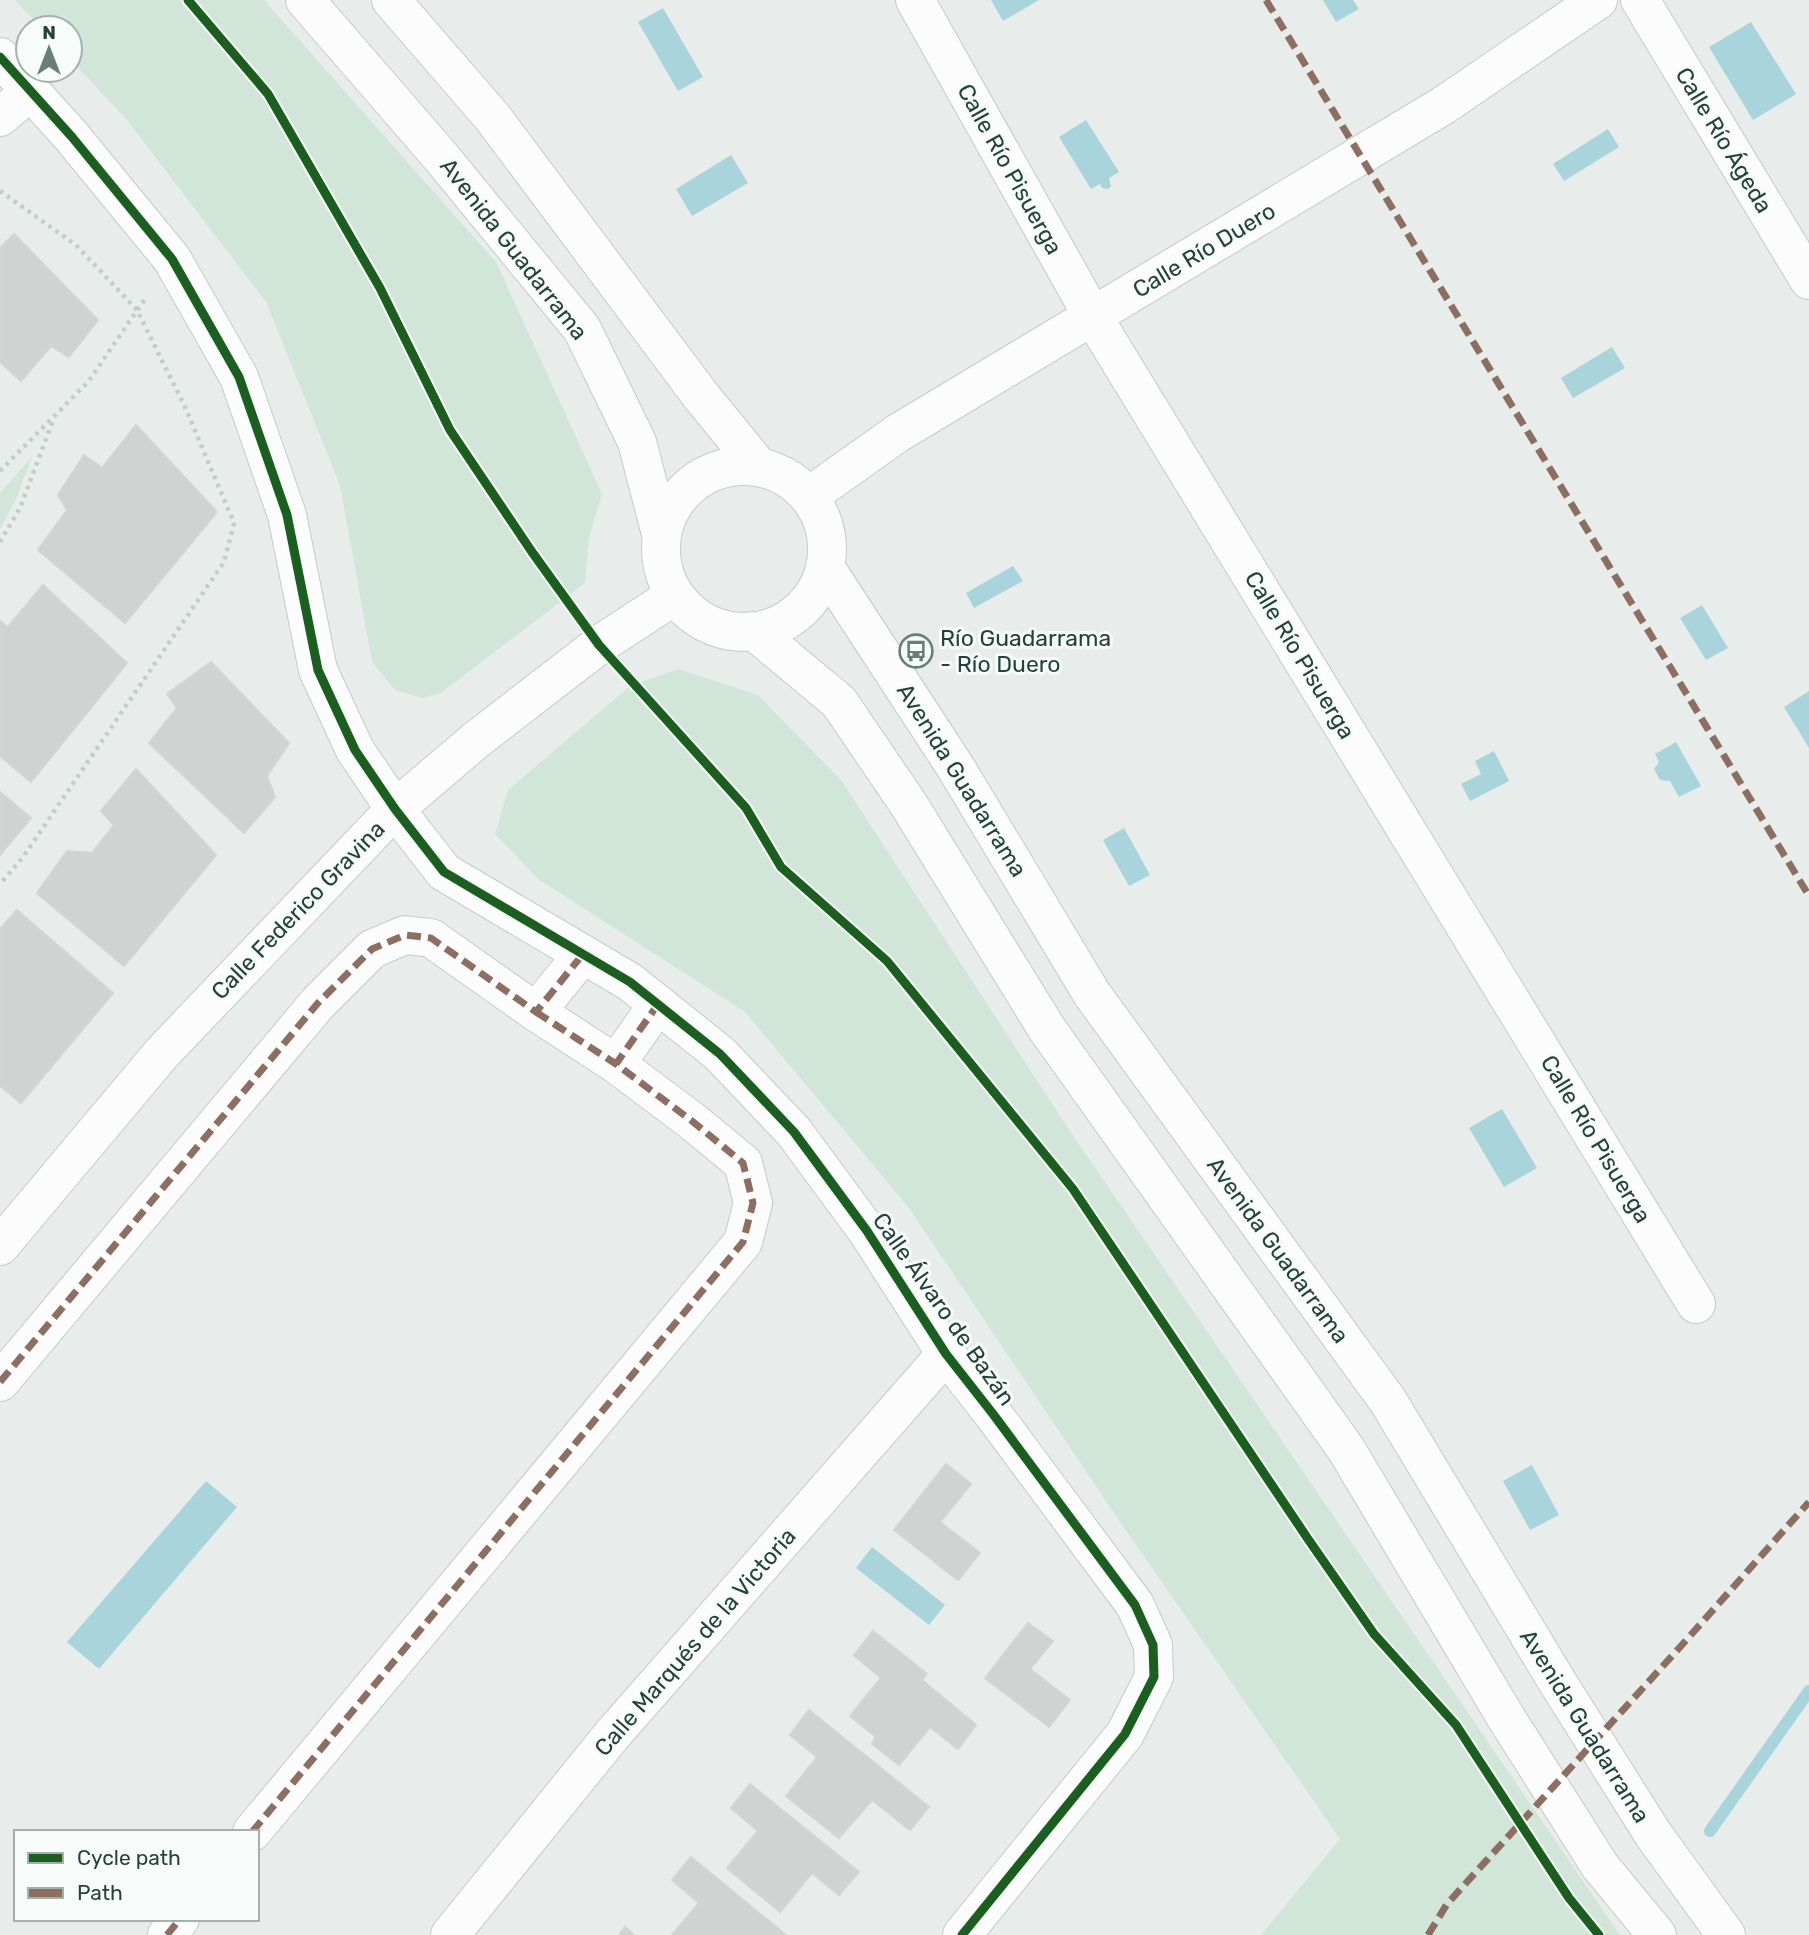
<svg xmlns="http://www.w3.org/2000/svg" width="1809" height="1935" font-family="Rubik,sans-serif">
<rect width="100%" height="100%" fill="#e8edeb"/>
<!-- green -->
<g fill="#d1e6d8">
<path d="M15 0H264L496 262 602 494 589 537 585 583 441 693 422 698 395 690 372 662 340 485 266 302 127 120 70 59V28H41Z"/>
<path d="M32 457 16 499 0 529V493Z"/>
<path d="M678 669 758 695 841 780 1070 1131 1620 1935H1261L1340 1839 1116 1516 909 1208 745 1012 538 879 495 834 508 790 630 686Z"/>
</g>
<!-- water -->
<g fill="#a9d4db">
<path d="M991 0H1039L1003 21Z"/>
<path d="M1323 0H1353L1359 9 1336 22Z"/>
<path d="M663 8 703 77 678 91 638 22Z"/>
<path d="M1751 22 1796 94 1753 120 1709 47Z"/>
<path d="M1086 120 1119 172 1109 178 1111 186 1108 189 1102 188 1100 184 1091 189 1059 137Z"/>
<path d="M1608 129 1619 147 1564 181 1553 164Z"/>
<path d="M731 155 748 183 692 216 676 189Z"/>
<path d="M1612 347 1625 368 1573 398 1561 378Z"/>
<path d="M1013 566 1023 581 974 608 966 593Z"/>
<path d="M1702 605 1728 648 1706 660 1680 618Z"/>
<path d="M1809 691V748L1784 707Z"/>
<path d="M1676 742 1701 786 1679 797 1670 781 1660 780 1654 769 1659 762 1655 754Z"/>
<path d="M1494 751 1509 781 1470 801 1461 784 1481 774 1475 761Z"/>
<path d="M1124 828 1150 875 1129 886 1103 840Z"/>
<path d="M1502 1109 1537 1168 1504 1187 1469 1128Z"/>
<path d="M1532 1465 1559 1515 1530 1530 1503 1481Z"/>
<path d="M206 1481 237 1507 99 1669 67 1642Z"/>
<path d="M872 1547 945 1605 929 1625 856 1568Z"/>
</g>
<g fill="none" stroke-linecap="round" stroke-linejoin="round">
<!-- stream -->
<path stroke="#a9d4db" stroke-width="12" d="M1710 1831 1809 1691"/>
</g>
<!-- building -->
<g fill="#cfd4d2" stroke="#d1d6d4" stroke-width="2">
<path d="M14 234 98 320 69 357 51 346 21 381 0 362V248Z"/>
<path d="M136 425 217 512 125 623 38 550 67 510 58 495 84 455 102 468Z"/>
<path d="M43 585 127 663 31 782 0 756V621L8 627Z"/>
<path d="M211 662 289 743 267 776 275 797 244 833 149 743 177 708 167 694Z"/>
<path d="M136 769 216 855 124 966 37 893 67 851 92 853 114 825 101 811Z"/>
<path d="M0 792 31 818 0 855Z"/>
<path d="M17 910 113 993 21 1103 0 1086V929Z"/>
<path d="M946 1464 971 1484 940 1522 980 1553 958 1580 894 1530Z"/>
<path d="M1028 1623 1053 1641 1030 1669 1070 1700 1049 1727 985 1678Z"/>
<path d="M873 1631 927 1674 922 1680 976 1725 958 1749 930 1727 899 1765 872 1744 876 1737 850 1716 881 1678 854 1655Z"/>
<path d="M809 1710 929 1807 910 1830 872 1800 839 1838 786 1796 817 1757 790 1735Z"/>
<path d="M750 1784 859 1872 839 1895 812 1873 780 1912 727 1868 758 1831 731 1808Z"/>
<path d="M691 1857 786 1935H672L699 1903 672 1880Z"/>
<path d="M625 1927 634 1935H619Z"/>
</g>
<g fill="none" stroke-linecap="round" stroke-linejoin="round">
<defs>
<g id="minor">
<path d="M305 0 441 157 582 329 637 442 661 534"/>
<path d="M391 0 493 118 701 396 759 467"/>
<path d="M915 0 1093 317 1696 1304"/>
<path d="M1640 0 1809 280"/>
<path d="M0 57 72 137 172 259 239 377 287 515 318 670 355 750 395 809 444 872 630 982 720 1054 794 1132 867 1231 946 1354 993 1414 1135 1605 1153 1645 1154 1677 1125 1734 962 1935"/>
<path d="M0 117 31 91"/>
<circle cx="744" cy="549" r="83"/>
<path d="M809 496 898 433 1444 105 1598 0"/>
<path d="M825 567 956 768 1092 994 1388 1401 1558 1683 1653 1834 1726 1935"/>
<path d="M755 632 839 702 909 805 1047 1029 1346 1449 1505 1716 1600 1866 1657 1935"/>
<path d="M536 1012 616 1064"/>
<path d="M0 1246 162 1053 395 809 476 740 599 645 674 596"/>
<path d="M0 1382 318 1003 372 949 405 935 431 938 536 1012 583 954"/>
<path d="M252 1832 743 1242 753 1203 743 1163 692 1121 616 1064 658 1004"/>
<path d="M167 1935 180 1919"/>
<path d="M450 1935 612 1735 946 1354"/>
</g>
</defs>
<!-- minor casing -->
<use href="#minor" stroke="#c5cac8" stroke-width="40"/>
<!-- path -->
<g stroke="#c3ccca" stroke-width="4.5" stroke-dasharray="3.5 5" stroke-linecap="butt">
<path d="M0 191 76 245 137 310 185 407 234 523 224 562 23 857 0 884"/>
<path d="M0 471 88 382 147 296"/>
<path d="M0 542 20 508 54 418"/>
</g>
<!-- minor -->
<use href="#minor" stroke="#fcfcfc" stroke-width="38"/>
<!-- quiet -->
<g stroke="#8d6e63" stroke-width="7" stroke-dasharray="14 7" stroke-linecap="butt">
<path d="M1266 0 1809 896"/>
<path d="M536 1012 616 1064"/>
<path d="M0 1382 318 1003 372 949 405 935 431 938 536 1012 583 954"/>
<path d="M252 1832 743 1242 753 1203 743 1163 692 1121 616 1064 658 1004"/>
<path d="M167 1935 180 1919"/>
<path d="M1428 1935 1447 1904 1681 1646 1809 1502"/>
</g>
<defs>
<g id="cycleway">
<path d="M188 0 268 94 380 288 450 430 532 552 599 645 746 808 781 867 887 961 1073 1189 1308 1539 1374 1634 1456 1725 1569 1898 1599 1935"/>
<path d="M0 57 72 137 172 259 239 377 287 515 318 670 355 750 395 809 444 872 630 982 720 1054 794 1132 867 1231 946 1354 993 1414 1135 1605 1153 1645 1154 1677 1125 1734 962 1935"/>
</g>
</defs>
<!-- cycleway casing -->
<use href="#cycleway" stroke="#f7fbf9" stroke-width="13"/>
<!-- cycleway -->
<use href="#cycleway" stroke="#1b5e20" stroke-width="9"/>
</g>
<!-- icons -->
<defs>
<symbol id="bus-ring" viewBox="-11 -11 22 22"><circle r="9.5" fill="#f7fbf9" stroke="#697e78" stroke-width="1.5"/><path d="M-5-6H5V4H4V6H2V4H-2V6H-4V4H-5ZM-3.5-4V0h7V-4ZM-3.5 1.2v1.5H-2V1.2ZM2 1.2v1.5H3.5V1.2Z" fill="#697e78"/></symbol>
</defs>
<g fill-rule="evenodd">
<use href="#bus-ring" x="897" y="632" width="38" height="38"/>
</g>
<g text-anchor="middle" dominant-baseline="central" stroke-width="6" stroke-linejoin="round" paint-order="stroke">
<!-- street labels -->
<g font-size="23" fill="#24423a" stroke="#f7fbf9">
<text transform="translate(1724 140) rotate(59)">Calle Río Ágeda</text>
<text transform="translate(1010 169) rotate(61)">Calle Río Pisuerga</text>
<text transform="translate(514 249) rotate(52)">Avenida Guadarrama</text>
<text transform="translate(1204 250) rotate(-31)">Calle Río Duero</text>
<text transform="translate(1300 655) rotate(59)">Calle Río Pisuerga</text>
<text transform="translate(962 780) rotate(58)">Avenida Guadarrama</text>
<text transform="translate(298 910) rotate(-46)">Calle Federico Gravina</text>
<text transform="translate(1596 1139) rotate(59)">Calle Río Pisuerga</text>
<text transform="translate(1278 1250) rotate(54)">Avenida Guadarrama</text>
<text transform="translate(944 1309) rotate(55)">Calle Álvaro de Bazán</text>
<text transform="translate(695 1642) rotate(-49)">Calle Marqués de la Victoria</text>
<text transform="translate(1585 1726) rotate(58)">Avenida Guadarrama</text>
</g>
<!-- poi labels -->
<g font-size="23" fill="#24423a" stroke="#f7fbf9" text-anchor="start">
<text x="940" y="638">Río Guadarrama<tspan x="940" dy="26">- Río Duero</tspan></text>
</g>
</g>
<!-- legend -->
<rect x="14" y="1830" width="245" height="91" fill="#f7fbf9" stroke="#a3b1ad" stroke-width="2"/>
<rect x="28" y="1853" width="35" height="10" fill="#1b5e20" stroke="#a3b1ad" stroke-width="2"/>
<text x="77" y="1865" font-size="21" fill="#24423a">Cycle path</text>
<rect x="28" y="1888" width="35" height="10" fill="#8d6e63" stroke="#a3b1ad" stroke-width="2"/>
<text x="77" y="1900" font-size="21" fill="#24423a">Path</text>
<!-- north arrow -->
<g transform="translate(49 49)"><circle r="33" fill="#f7fbf9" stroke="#a3b1ad" stroke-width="2"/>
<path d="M0-5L12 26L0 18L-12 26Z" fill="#697e78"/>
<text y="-10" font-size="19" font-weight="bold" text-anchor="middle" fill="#24423a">N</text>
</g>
</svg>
